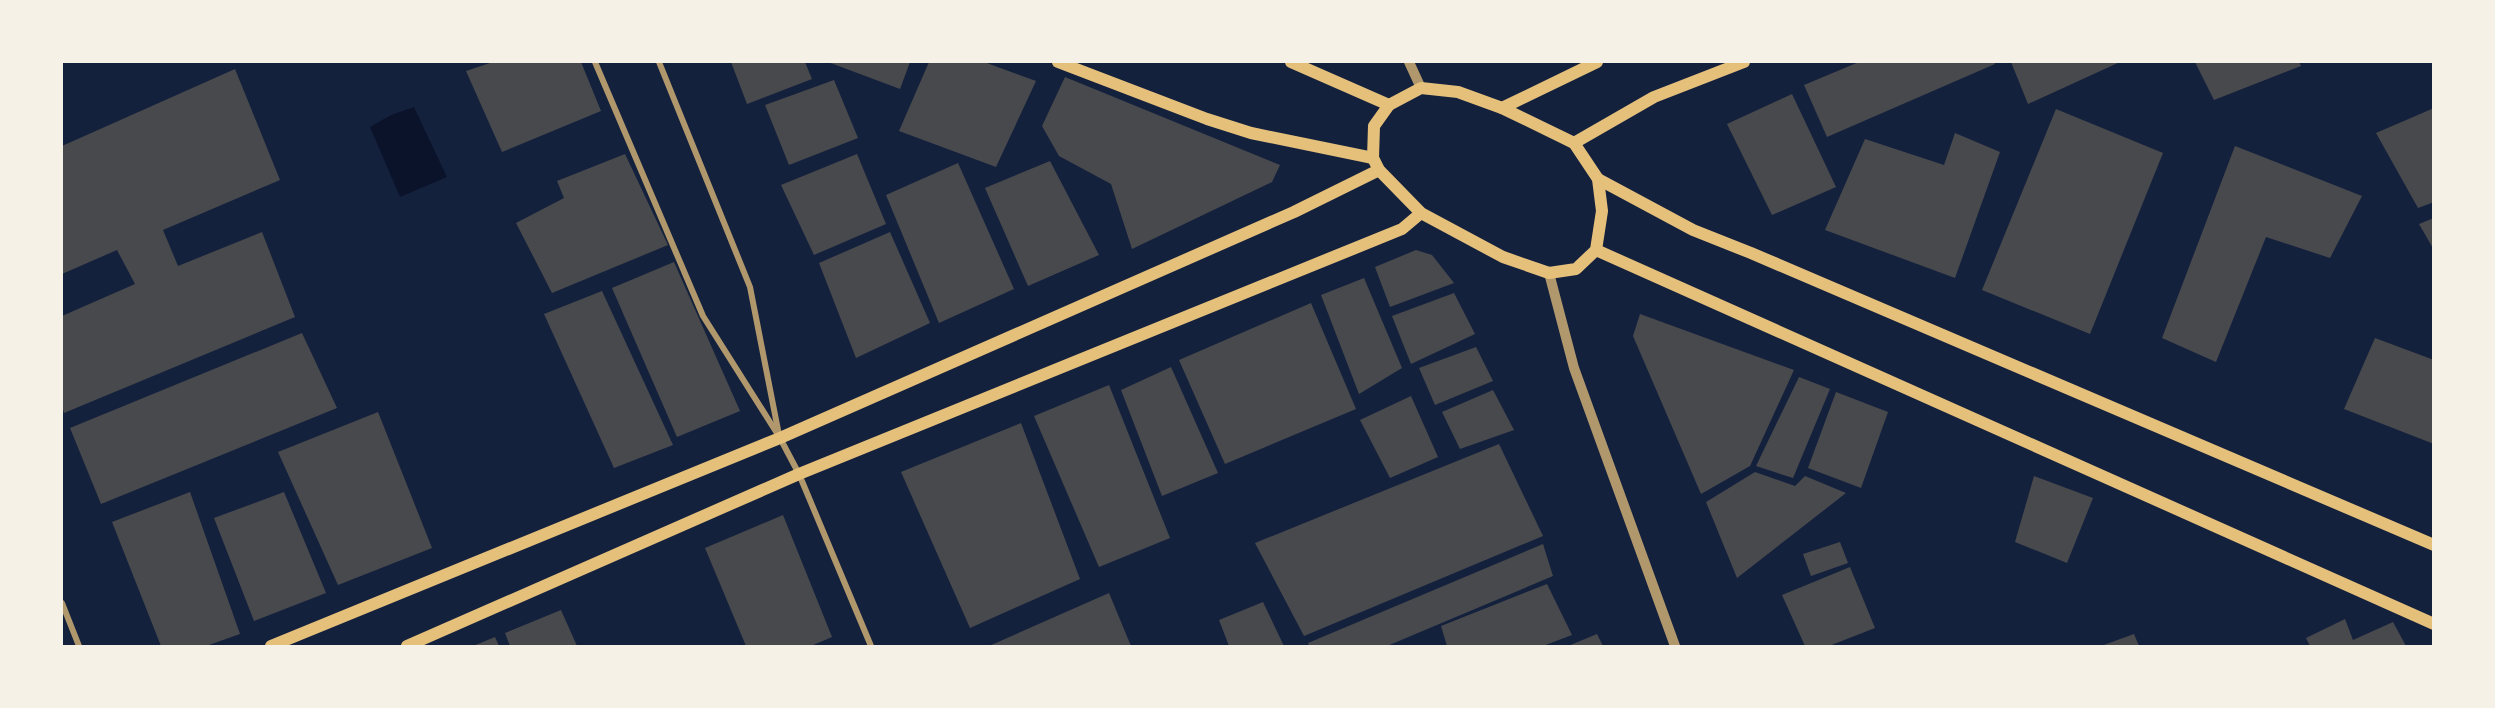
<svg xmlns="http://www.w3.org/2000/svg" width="2495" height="708" font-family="'Source Sans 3',sans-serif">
<rect width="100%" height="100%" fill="#14213d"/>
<!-- water -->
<path fill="#0b132b" d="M414 107 447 177 400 197 370 127 391 115Z"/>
<!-- building -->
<g fill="#48494c">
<path d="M493 62H581L601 111 502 152 466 71Z"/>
<path d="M731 62H805L812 79 747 104Z"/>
<path d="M828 62H910L900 89Z"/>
<path d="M929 62H984L1036 81 996 167 899 131Z"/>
<path d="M1859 62H1994L1995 64 1827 137 1804 85Z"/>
<path d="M2011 62H2120L2028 104Z"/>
<path d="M2195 62H2299L2301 66 2214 100Z"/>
<path d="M235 69 280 180 163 230 178 266 262 232 295 317 64 413 62 406V316L135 284 117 250 62 274V146Z"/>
<path d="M1065 77 1280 165 1272 182 1132 249 1111 184 1059 156 1042 126Z"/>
<path d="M834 80 858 138 789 165 765 105Z"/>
<path d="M1792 94 1836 187 1772 215 1727 124Z"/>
<path d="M2434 108V202L2418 208 2376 133Z"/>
<path d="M2056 109 2163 153 2090 334 1982 290Z"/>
<path d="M1955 133 2000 152 1955 278 1825 230 1865 139 1944 165Z"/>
<path d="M2235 146 2362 196 2330 258 2266 237 2216 362 2162 338Z"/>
<path d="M625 154 668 245 552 293 516 223 564 198 557 181Z"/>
<path d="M857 154 886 224 814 255 781 185Z"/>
<path d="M1050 161 1099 255 1028 286 985 188Z"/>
<path d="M958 163 1014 289 939 323 886 195Z"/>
<path d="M2434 218V250L2419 224Z"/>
<path d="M890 232 930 323 856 358 819 263Z"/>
<path d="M1416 250 1432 255 1454 283 1390 307 1375 267Z"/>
<path d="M674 262 740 411 677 437 612 288Z"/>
<path d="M1364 278 1402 368 1359 394 1321 295Z"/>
<path d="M602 291 673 445 614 468 544 314Z"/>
<path d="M1454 293 1475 334 1411 364 1392 316Z"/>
<path d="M1311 303 1356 409 1225 464 1179 360Z"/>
<path d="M1640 314 1794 370 1750 466 1701 494 1633 336Z"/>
<path d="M302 333 337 408 101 504 70 428Z"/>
<path d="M2375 338 2434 360V444L2344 409Z"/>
<path d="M1476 347 1493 381 1435 405 1419 368Z"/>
<path d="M1171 367 1218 473 1162 496 1121 390Z"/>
<path d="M1799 377 1830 389 1793 478 1756 466Z"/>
<path d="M1109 385 1170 538 1099 567 1034 416Z"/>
<path d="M1493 390 1514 430 1460 449 1442 412Z"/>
<path d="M1836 392 1888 412 1861 488 1808 468Z"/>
<path d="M1411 396 1438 457 1390 478 1360 420Z"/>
<path d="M378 412 432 548 338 585 278 452Z"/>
<path d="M1021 423 1080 579 970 628 901 472Z"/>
<path d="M1499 444 1543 536 1304 636 1255 543Z"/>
<path d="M1755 472 1795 486 1805 476 1846 493 1737 578 1706 502Z"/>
<path d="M2034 476 2093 498 2067 563 2015 542Z"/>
<path d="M190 492 240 634 206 646H161L112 522Z"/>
<path d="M284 492 326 593 254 621 214 518Z"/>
<path d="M783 515 832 637 811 646H746L705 548Z"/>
<path d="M1840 542 1848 563 1811 576 1803 554Z"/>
<path d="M1543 544 1553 576 1387 646H1309L1308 643Z"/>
<path d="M1850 567 1875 628 1829 646H1805L1782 595Z"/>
<path d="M1547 584 1572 635 1543 646H1447L1441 626Z"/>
<path d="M1109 593 1131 646H989Z"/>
<path d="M1263 602 1284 646H1229L1219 620Z"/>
<path d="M561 610 577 646H510L505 633Z"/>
<path d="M2345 619 2353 640 2393 622 2406 646H2310L2306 638Z"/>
<path d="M1597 634 1603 646H1568Z"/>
<path d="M2134 634 2139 646H2101Z"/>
<path d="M495 637 499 646H473Z"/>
</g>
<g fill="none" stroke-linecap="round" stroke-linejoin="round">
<!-- minor -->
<g stroke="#b1986c" stroke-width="6">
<path d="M595 62 703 316 780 438 799 474 871 646"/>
<path d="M659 62 750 287 779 435"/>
<path d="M62 603 79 646"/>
</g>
<!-- tertiary -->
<g stroke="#b1986c" stroke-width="10">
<path d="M1409 62 1421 88"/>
<path d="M1549 273 1574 368 1675 646"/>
</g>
<!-- secondary -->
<g stroke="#e5c07b" stroke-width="12">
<path d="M1058 62 1207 119 1251 133 1373 158"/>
<path d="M1291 62 1389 105"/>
<path d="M1421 88 1458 92 1502 108 1574 143 1598 179 1602 211 1596 250 1576 269 1549 273 1503 257 1421 213 1379 170 1373 158 1374 126 1389 105Z"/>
<path d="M1502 108 1597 62"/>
<path d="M1574 143 1654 97 1744 62"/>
<path d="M1598 179 1693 230 1751 253 2434 545"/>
<path d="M1596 250 2434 624"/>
<path d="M271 646 780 438 1294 212 1379 170"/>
<path d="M407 646 799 474 1402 229 1421 213"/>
</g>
</g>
<!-- border -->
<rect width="2495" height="708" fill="none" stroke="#f6f1e7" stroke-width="126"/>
</svg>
